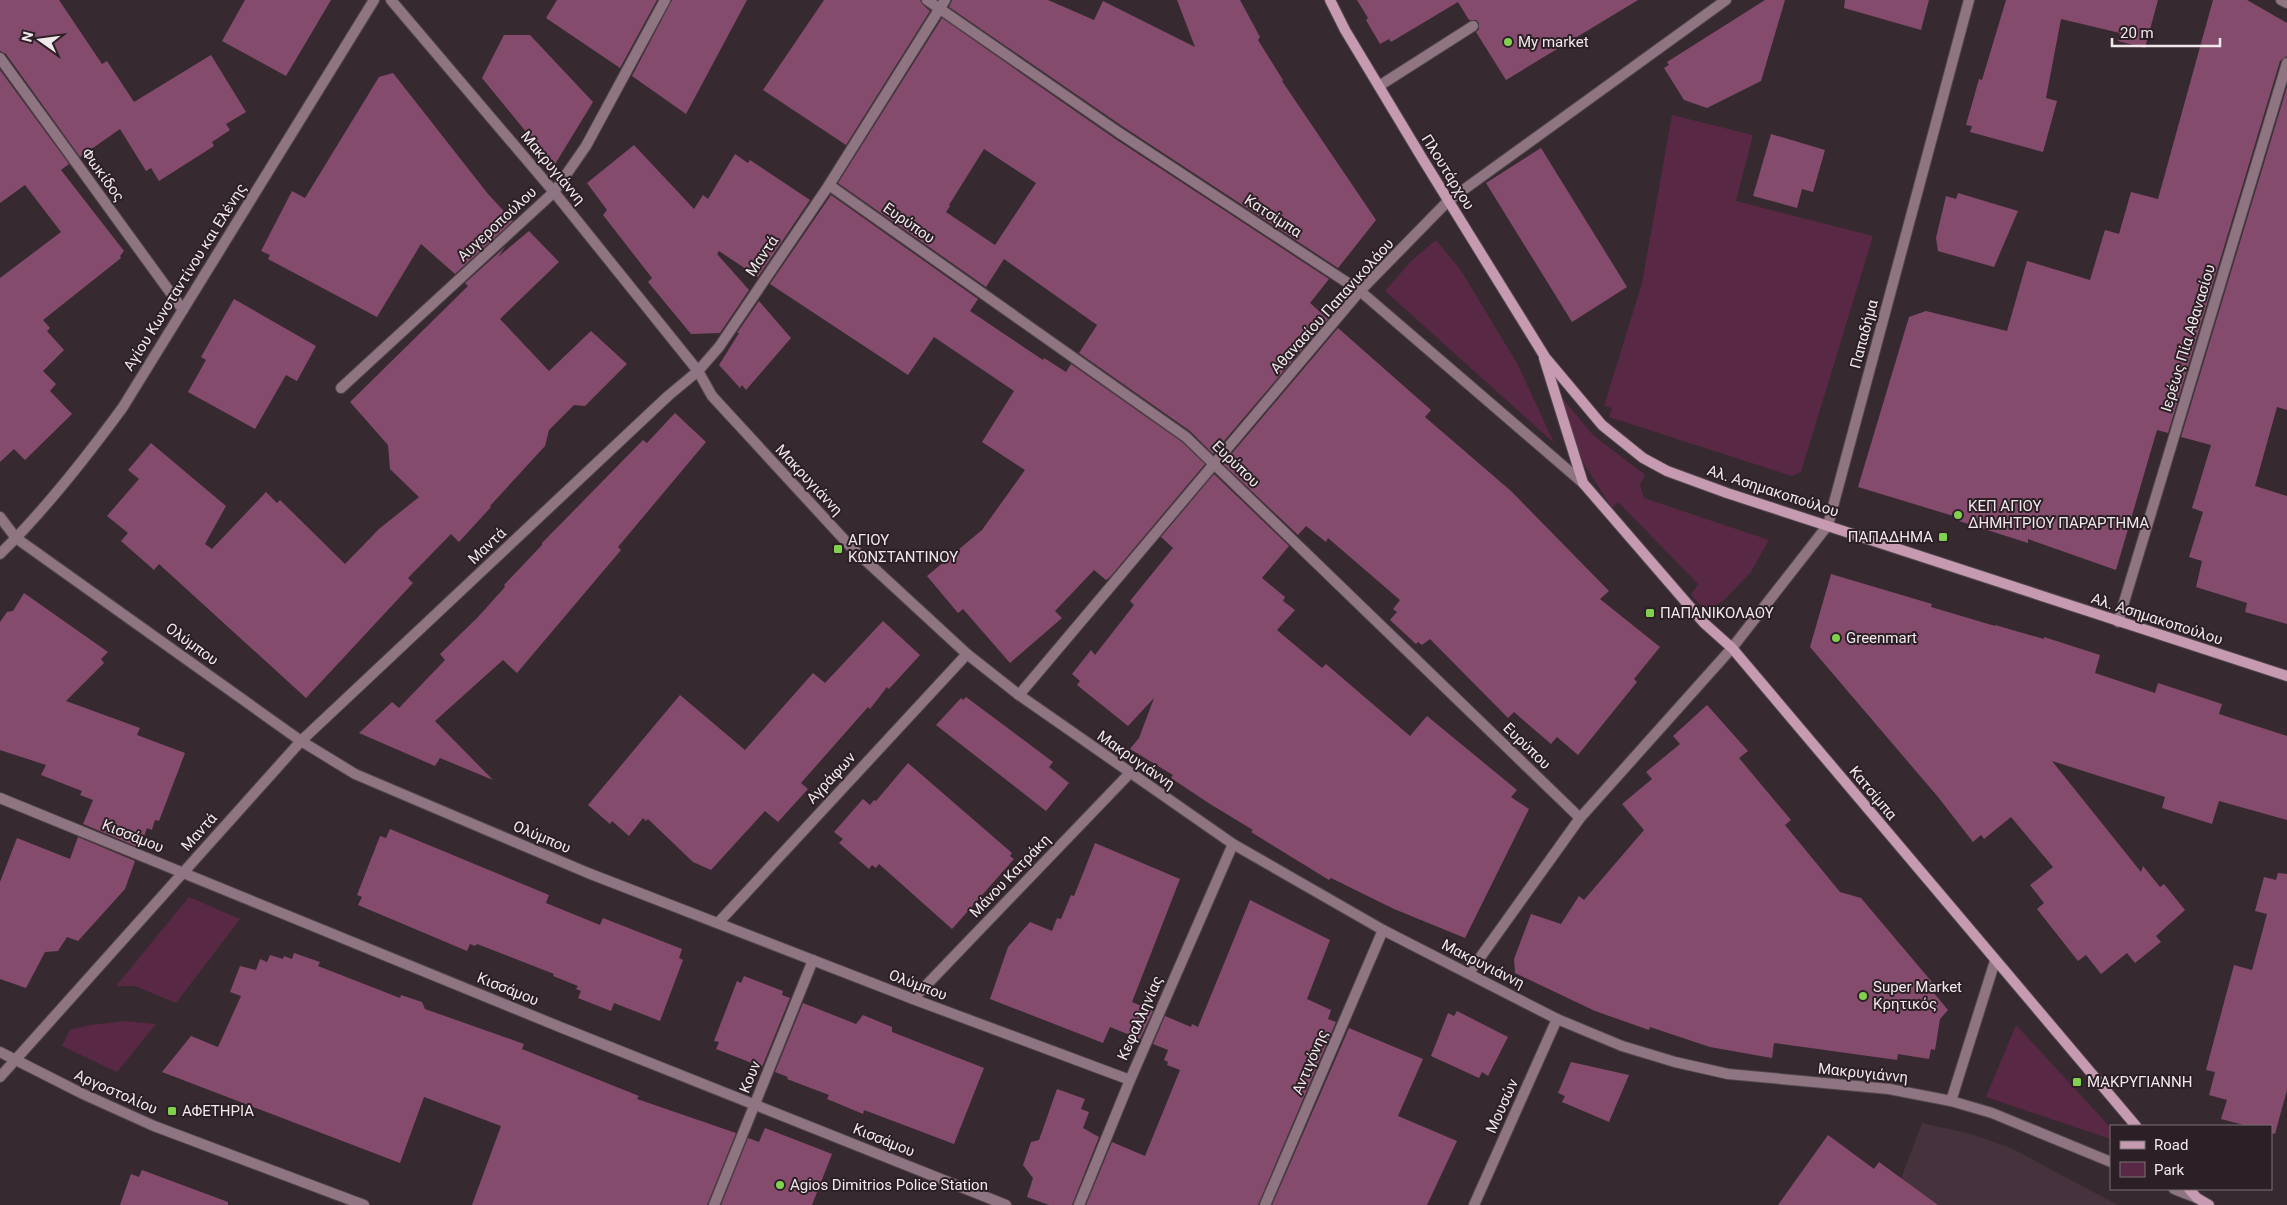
<svg xmlns="http://www.w3.org/2000/svg" width="2287" height="1205" font-family="Roboto,sans-serif">
<rect width="100%" height="100%" fill="#362a30"/>
<!-- built -->
<path fill="#45323c" d="M1922 1123 1971 1134 2011 1148 2118 1205H1891Z"/>
<!-- green -->
<g fill="#582844">
<path d="M1672 115 1753 135 1736 201 1873 236 1801 472 1792 476 1609 417 1612 408 1604 406 1642 283Z"/>
<path d="M1436 240 1460 269 1518 365 1554 443 1385 291 1411 261Z"/>
<path d="M1546 379 1593 435 1645 475 1640 485 1644 498 1769 540 1751 572 1725 599 1707 612 1691 595 1698 584 1618 502 1612 508 1584 464Z"/>
<path d="M189 897 240 919 176 1003 135 986H116Z"/>
<path d="M125 1021 156 1024 117 1072 62 1046 70 1030 90 1025Z"/>
<path d="M2016 1025 2111 1128V1139L1986 1097Z"/>
</g>
<!-- building -->
<g fill="#854b6c" fill-rule="evenodd">
<path d="M0 0H59L102 64 107 61 134 102 211 55 246 112 226 124 230 130 212 142 214 146 159 181 151 168 146 171 120 129 80 157 6 54 0 51Z"/>
<path d="M245 0H331L286 76 222 41Z"/>
<path d="M557 0H657L620 68 546 18Z"/>
<path d="M672 0H747L686 114 632 76Z"/>
<path d="M824 0H920L923 5 930 11 846 145 763 90Z"/>
<path d="M952 0H1048L1094 20 1103 1 1195 47 1177 0H1240L1260 37 1258 40 1283 80 1282 81 1376 220 1338 268 1122 126 949 7Z"/>
<path d="M1357 0H1638L1506 80 1476 32 1479 29V23L1476 20H1469L1458 2 1391 42 1389 39 1380 44 1366 20 1368 18Z"/>
<path d="M1765 0H1785L1761 81 1707 108 1684 100 1664 68 1669 65 1667 62Z"/>
<path d="M1845 0H1929L1921 30 1844 8Z"/>
<path d="M2006 0H2158L2145 48 2118 41 2120 33 2061 19 2046 98 2057 101 2043 152 1970 132 1972 126 1966 125 1979 79 1982 80Z"/>
<path d="M2213 0H2247L2287 23V56L2280 61 2168 433 2157 430 2116 570 2028 539V543L1959 521 1960 518 1858 487 1909 317 1926 311 2007 331 2027 261 2090 280 2105 230 2119 234 2131 192 2158 199Z"/>
<path d="M942 18 1114 138 1329 279 1310 303 1328 319 1213 454 1190 431 1079 353 1097 325 1004 259 986 287 838 183ZM984 149 1036 183 995 245 946 212 950 206 949 205Z"/>
<path d="M504 35H530L593 102 549 174V160L482 78Z"/>
<path d="M0 70 69 164 61 170 124 251 120 256 121 258 43 320 50 328 47 331 64 350 43 371 56 384 50 391 72 414 25 460 14 449 0 462V278L61 232 25 185 0 203Z"/>
<path d="M393 73 488 194 513 221 455 274 421 244 377 317 268 259 270 255 261 251 292 191 305 198 379 77Z"/>
<path d="M2287 87V410L2277 407 2255 486 2287 496V624L2245 612 2247 603 2196 587 2202 561 2189 557 2203 512 2192 508 2211 445 2181 437Z"/>
<path d="M1771 134 1825 150 1813 192 1802 189 1797 208 1753 196Z"/>
<path d="M634 145 694 209 703 195 708 199 735 154 748 163 750 160 810 200 758 277 719 251 717 254 749 290 720 333 691 334 648 282 652 278 603 215 607 210 587 183Z"/>
<path d="M1541 148 1627 287 1572 322 1486 183Z"/>
<path d="M1958 193 2018 211 1994 267 1938 251 1936 238 1946 196 1956 199Z"/>
<path d="M831 195 978 299 970 311 1043 360 1044 358 1066 372 1071 364 1182 442 1205 464 1110 577 1106 580 1094 570 1055 611 1062 618 1010 663 963 609 958 613 927 576 982 530 1025 470 982 442 1014 391 934 337 908 375 770 284Z"/>
<path d="M529 231 559 262 500 319 549 371 591 331 627 364 585 406 574 405 549 430 545 446 490 506 491 507 459 542 451 534 408 578 413 583 306 698 159 564 154 570 121 541 128 533 107 516 139 479 128 470 151 443 226 506 205 544 212 549 266 492 277 503 280 500 345 564 379 529 419 497 390 469 388 445 350 402 468 286 465 283 505 247 498 257Z"/>
<path d="M234 299 316 346 297 381 286 375 255 429 188 392 206 360 201 357Z"/>
<path d="M759 301 791 338 746 390 742 385 740 388 719 365 739 333H737Z"/>
<path d="M1338 328 1431 410 1425 417 1511 491 1609 591 1600 599 1660 647 1634 679 1637 682 1578 755 1557 737 1551 744 1514 712 1508 718 1430 639 1422 645 1418 642 1416 644 1390 620 1397 612 1393 609 1400 600 1328 538 1326 542 1306 526 1298 535 1223 464Z"/>
<path d="M675 413 706 442 618 547 621 550 517 673 503 660 435 721 493 780 440 758 435 766 359 733 392 702 399 708 445 660 440 654 477 618 505 587 504 585 542 545V543L643 440 647 443Z"/>
<path d="M1214 474 1289 546 1262 578 1285 597 1283 601 1295 610 1277 630 1322 668 1326 664 1410 736 1427 716 1517 790 1511 797 1529 809 1465 938 1394 909 1331 878 1329 880 1251 832 1253 830 1210 804 1171 778 1173 775 1130 749 1139 738 1154 698 1128 726 1077 685 1080 681 1072 674 1091 650 1095 655 1134 605 1130 601 1173 548 1161 537Z"/>
<path d="M1831 574 1932 604 1931 607 1995 626V625L2044 639V637L2100 655 2095 673 2155 693 2158 683 2222 704 2219 714 2287 736V820L2219 801 2212 824 2162 808 2165 797 2052 761 2141 872 2143 866 2160 887 2164 884 2185 910 2156 936 2161 942 2135 963 2127 953 2101 974 2086 955 2078 961 2037 909 2044 903 2030 885 2053 867 2011 817 1984 839 1981 835 1973 842 1938 797 1810 647Z"/>
<path d="M24 593 108 652 101 659 104 663 66 701 140 728 137 735 185 753 159 821 155 820 152 830 147 828 140 848 83 824 93 800 80 795 82 791 41 775 46 765 0 750V622L7 612 13 611Z"/>
<path d="M883 621 920 655 889 689 887 687 870 709 868 707 801 783 808 789 778 822 765 811 711 870 693 862 648 819 646 821 643 818 629 836 612 821 610 824 588 805 680 695 745 750 813 673 825 683Z"/>
<path d="M966 697 1053 762 1049 767 1069 783 1046 811 936 725 961 698 963 700Z"/>
<path d="M1707 705 1748 751 1739 758 1791 820 1785 825 1840 892 1861 898 1937 988 1933 992 1948 1010 1940 1019 1935 1050 1931 1049 1929 1059 1898 1054 1897 1060 1774 1043 1772 1058 1710 1047 1650 1027 1649 1030 1595 1011 1515 973 1514 959 1531 914 1561 924 1579 896 1584 900 1644 830 1622 804 1652 779 1646 772 1680 744 1673 736Z"/>
<path d="M908 763 1012 853 1010 856 1014 859 952 929 879 864 876 868 872 865 869 869 839 843 843 839 834 832 863 799 870 805 874 800 876 801Z"/>
<path d="M390 829 549 895 546 903 600 925 603 918 682 949 679 958 683 960 660 1021 614 1003 611 1011 578 998 581 991 576 989 578 986 553 976 554 974 477 944 475 946 470 944 467 951 358 905 362 897 357 895 380 836 386 838Z"/>
<path d="M78 837 135 861 125 889 78 941 67 937 58 951 45 952 26 988 0 979V882L17 838 70 859Z"/>
<path d="M1095 843 1180 879 1132 1002 1153 1011 1140 1039 1110 1027 1103 1043 990 999 1008 947 1030 922 1052 931 1057 918 1061 919 1071 895 1074 896Z"/>
<path d="M2278 873 2287 874V1090L2275 1134 2271 1133V1126H2248L2221 1119 2227 1100 2209 1095 2215 1072 2206 1070 2234 965 2252 970 2267 914 2255 911 2264 877 2276 880Z"/>
<path d="M1250 900 1330 940 1307 999 1331 1010 1328 1019 1336 1022 1258 1205H1086L1112 1142 1145 1156 1180 1070 1167 1065 1168 1062 1164 1060 1168 1050 1153 1044 1165 1016 1191 1027 1192 1024 1198 1027Z"/>
<path d="M294 953 320 962 318 966 400 998 401 995 422 1002 425 1009 524 1044 522 1049 639 1096 637 1099 736 1133 707 1205H472L501 1126 424 1097 400 1163 162 1072 191 1036 218 1047 241 996 230 992 240 966 256 970 260 959 267 962 270 955 283 959 284 956 292 959Z"/>
<path d="M744 976 783 991 782 995 790 998 762 1067 716 1049 719 1042 714 1041 737 981 741 983Z"/>
<path d="M803 1003 856 1024 863 1015 892 1027V1032L984 1068 954 1144 864 1110 863 1114 827 1099 829 1095 787 1079 788 1077 775 1072Z"/>
<path d="M1457 1011 1508 1037 1488 1076 1482 1072 1479 1078 1431 1056 1448 1013 1454 1016Z"/>
<path d="M1349 1028 1423 1059 1398 1116 1457 1141 1427 1205H1272Z"/>
<path d="M1571 1062 1629 1075 1609 1122 1562 1102 1565 1096 1558 1093Z"/>
<path d="M1057 1089 1085 1099 1081 1109 1089 1112 1083 1128 1099 1137 1072 1205H1049L1027 1197 1033 1178 1023 1165 1031 1142 1039 1140Z"/>
<path d="M765 1128 832 1154 812 1205H721L748 1138 759 1142Z"/>
<path d="M1828 1135 1874 1169 1879 1162 1938 1205H1778Z"/>
<path d="M142 1170 228 1202V1205H120L131 1174 139 1177Z"/>
</g>
<g fill="none" stroke-linecap="round" stroke-linejoin="round">
<defs>
<path id="lane" d="M1379 86 1473 26"/>
<g id="street">
<path d="M391 0 554 192 698 371 712 396 851 547 967 654 1019 695 1233 844 1383 930 1557 1019 1622 1046 1675 1062 1728 1074 1889 1089 1951 1101 1992 1113 2111 1162"/>
<path d="M927 0 1118 132 1360 291 1583 483"/>
<path d="M2281 0 2287 3"/>
<path d="M0 58 183 310"/>
<path d="M829 185 1186 437 1580 818"/>
<path d="M341 388 554 192 586 146 665 0"/>
<path d="M0 517 16 538 301 741 355 774 588 873 913 999 1130 1080"/>
<path d="M0 554C46 509 85 459 123 407L374 0"/>
<path d="M2118 622 2287 63"/>
<path d="M1019 695 1360 291 1448 201 1726 0"/>
<path d="M0 798 560 1027 1006 1205"/>
<path d="M718 923 967 654"/>
<path d="M1469 973 1580 818 1732 648 1828 525 1969 0"/>
<path d="M913 999 1129 774"/>
<path d="M0 1052 83 1094 154 1126 364 1205"/>
<path d="M0 1077 301 741 668 396 698 371 719 347 829 185 945 0"/>
<path d="M1951 1101 1995 961"/>
<path d="M2174 1189 2197 1198"/>
<path d="M714 1205 813 960"/>
<path d="M1079 1205 1130 1080 1233 844"/>
<path d="M1265 1205 1383 930"/>
<path d="M1474 1205 1557 1019"/>
</g>
<g id="secondary">
<path d="M1330 0 1345 30 1422 158 1545 357 1602 425 1643 458 1667 471 1727 493 2287 676"/>
<path d="M1544 358 1583 483 1704 623 1732 648 2136 1126"/>
<path d="M2189 1189 2197 1198 2209 1205"/>
</g>
</defs>
<!-- lane casing -->
<use href="#lane" stroke="#54484e" stroke-width="12"/>
<!-- street casing -->
<use href="#street" stroke="#54484e" stroke-width="12"/>
<!-- secondary casing -->
<use href="#secondary" stroke="#54484e" stroke-width="12"/>
<!-- lane -->
<use href="#lane" stroke="#8f7482" stroke-width="10"/>
<!-- street -->
<use href="#street" stroke="#8f7482" stroke-width="10"/>
<!-- secondary -->
<use href="#secondary" stroke="#c69bb2" stroke-width="10"/>
</g>
<!-- markers -->
<g fill="#81d050" stroke="#2c2026" stroke-width="2">
<circle cx="1508" cy="42" r="5"/>
<circle cx="1958" cy="515" r="5"/>
<rect x="1938" y="532" width="10" height="10" rx="2.5"/>
<rect x="833" y="544" width="10" height="10" rx="2.5"/>
<rect x="1645" y="608" width="10" height="10" rx="2.5"/>
<circle cx="1836" cy="638" r="5"/>
<circle cx="1863" cy="996" r="5"/>
<rect x="2072" y="1077" width="10" height="10" rx="2.5"/>
<rect x="167" y="1106" width="10" height="10" rx="2.5"/>
<circle cx="780" cy="1185" r="5"/>
</g>
<g text-anchor="middle" dominant-baseline="central" stroke-width="4" stroke-linejoin="round" paint-order="stroke">
<!-- poi labels -->
<g font-size="15" fill="#f1e8ec" stroke="#2c2026" text-anchor="start">
<text x="1518" y="42">My market</text>
<text x="1968" y="506">ΚΕΠ ΑΓΙΟΥ<tspan x="1968" dy="17">ΔΗΜΗΤΡΙΟΥ ΠΑΡΑΡΤΗΜΑ</tspan></text>
<text x="1933" y="537" text-anchor="end">ΠΑΠΑΔΗΜΑ</text>
<text x="848" y="540">ΑΓΙΟΥ<tspan x="848" dy="17">ΚΩΝΣΤΑΝΤΙΝΟΥ</tspan></text>
<text x="1660" y="613">ΠΑΠΑΝΙΚΟΛΑΟΥ</text>
<text x="1846" y="638">Greenmart</text>
<text x="1873" y="987">Super Market<tspan x="1873" dy="17">Κρητικός</tspan></text>
<text x="2087" y="1082">ΜΑΚΡΥΓΙΑΝΝΗ</text>
<text x="182" y="1111">ΑΦΕΤΗΡΙΑ</text>
<text x="790" y="1185">Agios Dimitrios Police Station</text>
</g>
<!-- street labels -->
<g font-size="15" fill="#f1e8ec" stroke="#2c2026">
<text transform="translate(553 168) rotate(50)">Μακρυγιάννη</text>
<text transform="translate(1448 172) rotate(58)">Πλουτάρχου</text>
<text transform="translate(103 175) rotate(54)">Φωκίδος</text>
<text transform="translate(1273 216) rotate(33)">Κατσίμπα</text>
<text transform="translate(909 223) rotate(35)">Ευρύπου</text>
<text transform="translate(497 224) rotate(-43)">Αυγεροπούλου</text>
<text transform="translate(762 256) rotate(-56)">Μαντά</text>
<text transform="translate(185 277) rotate(-58)">Αγίου Κωνσταντίνου και Ελένης</text>
<text transform="translate(1332 306) rotate(-48)">Αθανασίου Παπανικολάου</text>
<text transform="translate(1864 334) rotate(-75)">Παπαδήμα</text>
<text transform="translate(2188 338) rotate(-73)">Ιερέως Πία Αθανασίου</text>
<text transform="translate(1236 464) rotate(44)">Ευρύπου</text>
<text transform="translate(809 480) rotate(47)">Μακρυγιάννη</text>
<text transform="translate(1773 491) rotate(18)">Αλ. Ασημακοπούλου</text>
<text transform="translate(487 546) rotate(-43)">Μαντά</text>
<text transform="translate(2157 619) rotate(18)">Αλ. Ασημακοπούλου</text>
<text transform="translate(192 644) rotate(36)">Ολύμπου</text>
<text transform="translate(1527 746) rotate(44)">Ευρύπου</text>
<text transform="translate(1136 760) rotate(35)">Μακρυγιάννη</text>
<text transform="translate(831 778) rotate(-47)">Αγράφων</text>
<text transform="translate(1873 793) rotate(50)">Κατσίμπα</text>
<text transform="translate(199 832) rotate(-48)">Μαντά</text>
<text transform="translate(133 836) rotate(22)">Κισσάμου</text>
<text transform="translate(542 837) rotate(23)">Ολύμπου</text>
<text transform="translate(1010 876) rotate(-46)">Μάνου Κατράκη</text>
<text transform="translate(1483 964) rotate(27)">Μακρυγιάννη</text>
<text transform="translate(918 985) rotate(21)">Ολύμπου</text>
<text transform="translate(508 989) rotate(22)">Κισσάμου</text>
<text transform="translate(1140 1018) rotate(-66)">Κεφαλληνίας</text>
<text transform="translate(1310 1062) rotate(-67)">Αντιγόνης</text>
<text transform="translate(1863 1073) rotate(6)">Μακρυγιάννη</text>
<text transform="translate(750 1077) rotate(-68)">Κουν</text>
<text transform="translate(116 1092) rotate(24)">Αργοστολίου</text>
<text transform="translate(1502 1106) rotate(-66)">Μουσών</text>
<text transform="translate(884 1140) rotate(22)">Κισσάμου</text>
</g>
</g>
<!-- legend -->
<rect x="2110" y="1125" width="162" height="65" fill="#2c2026" stroke="#7b7075"/>
<rect x="2120" y="1141" width="25" height="8" fill="#c69bb2" stroke="#7b7075"/>
<text x="2154" y="1150" font-size="15" fill="#f1e8ec">Road</text>
<rect x="2120" y="1162" width="25" height="15" fill="#582844" stroke="#7b7075"/>
<text x="2154" y="1175" font-size="15" fill="#f1e8ec">Park</text>
<!-- north arrow -->
<g transform="translate(40 40) rotate(284)" stroke="#2c2026" stroke-width="4" paint-order="stroke">
<path d="M0-4L9 19L0 12L-9 19Z" fill="#f1e8ec"/>
<text y="-8" font-size="14" font-weight="bold" text-anchor="middle" fill="#f1e8ec">N</text>
</g>
<!-- scale -->
<path d="M2112 38v8h108v-8" fill="none" stroke="#f1e8ec" stroke-width="2.5"/>
<text x="2120" y="38" font-size="15" fill="#f1e8ec" stroke="#2c2026" stroke-width="4" paint-order="stroke">20 m</text>
</svg>
